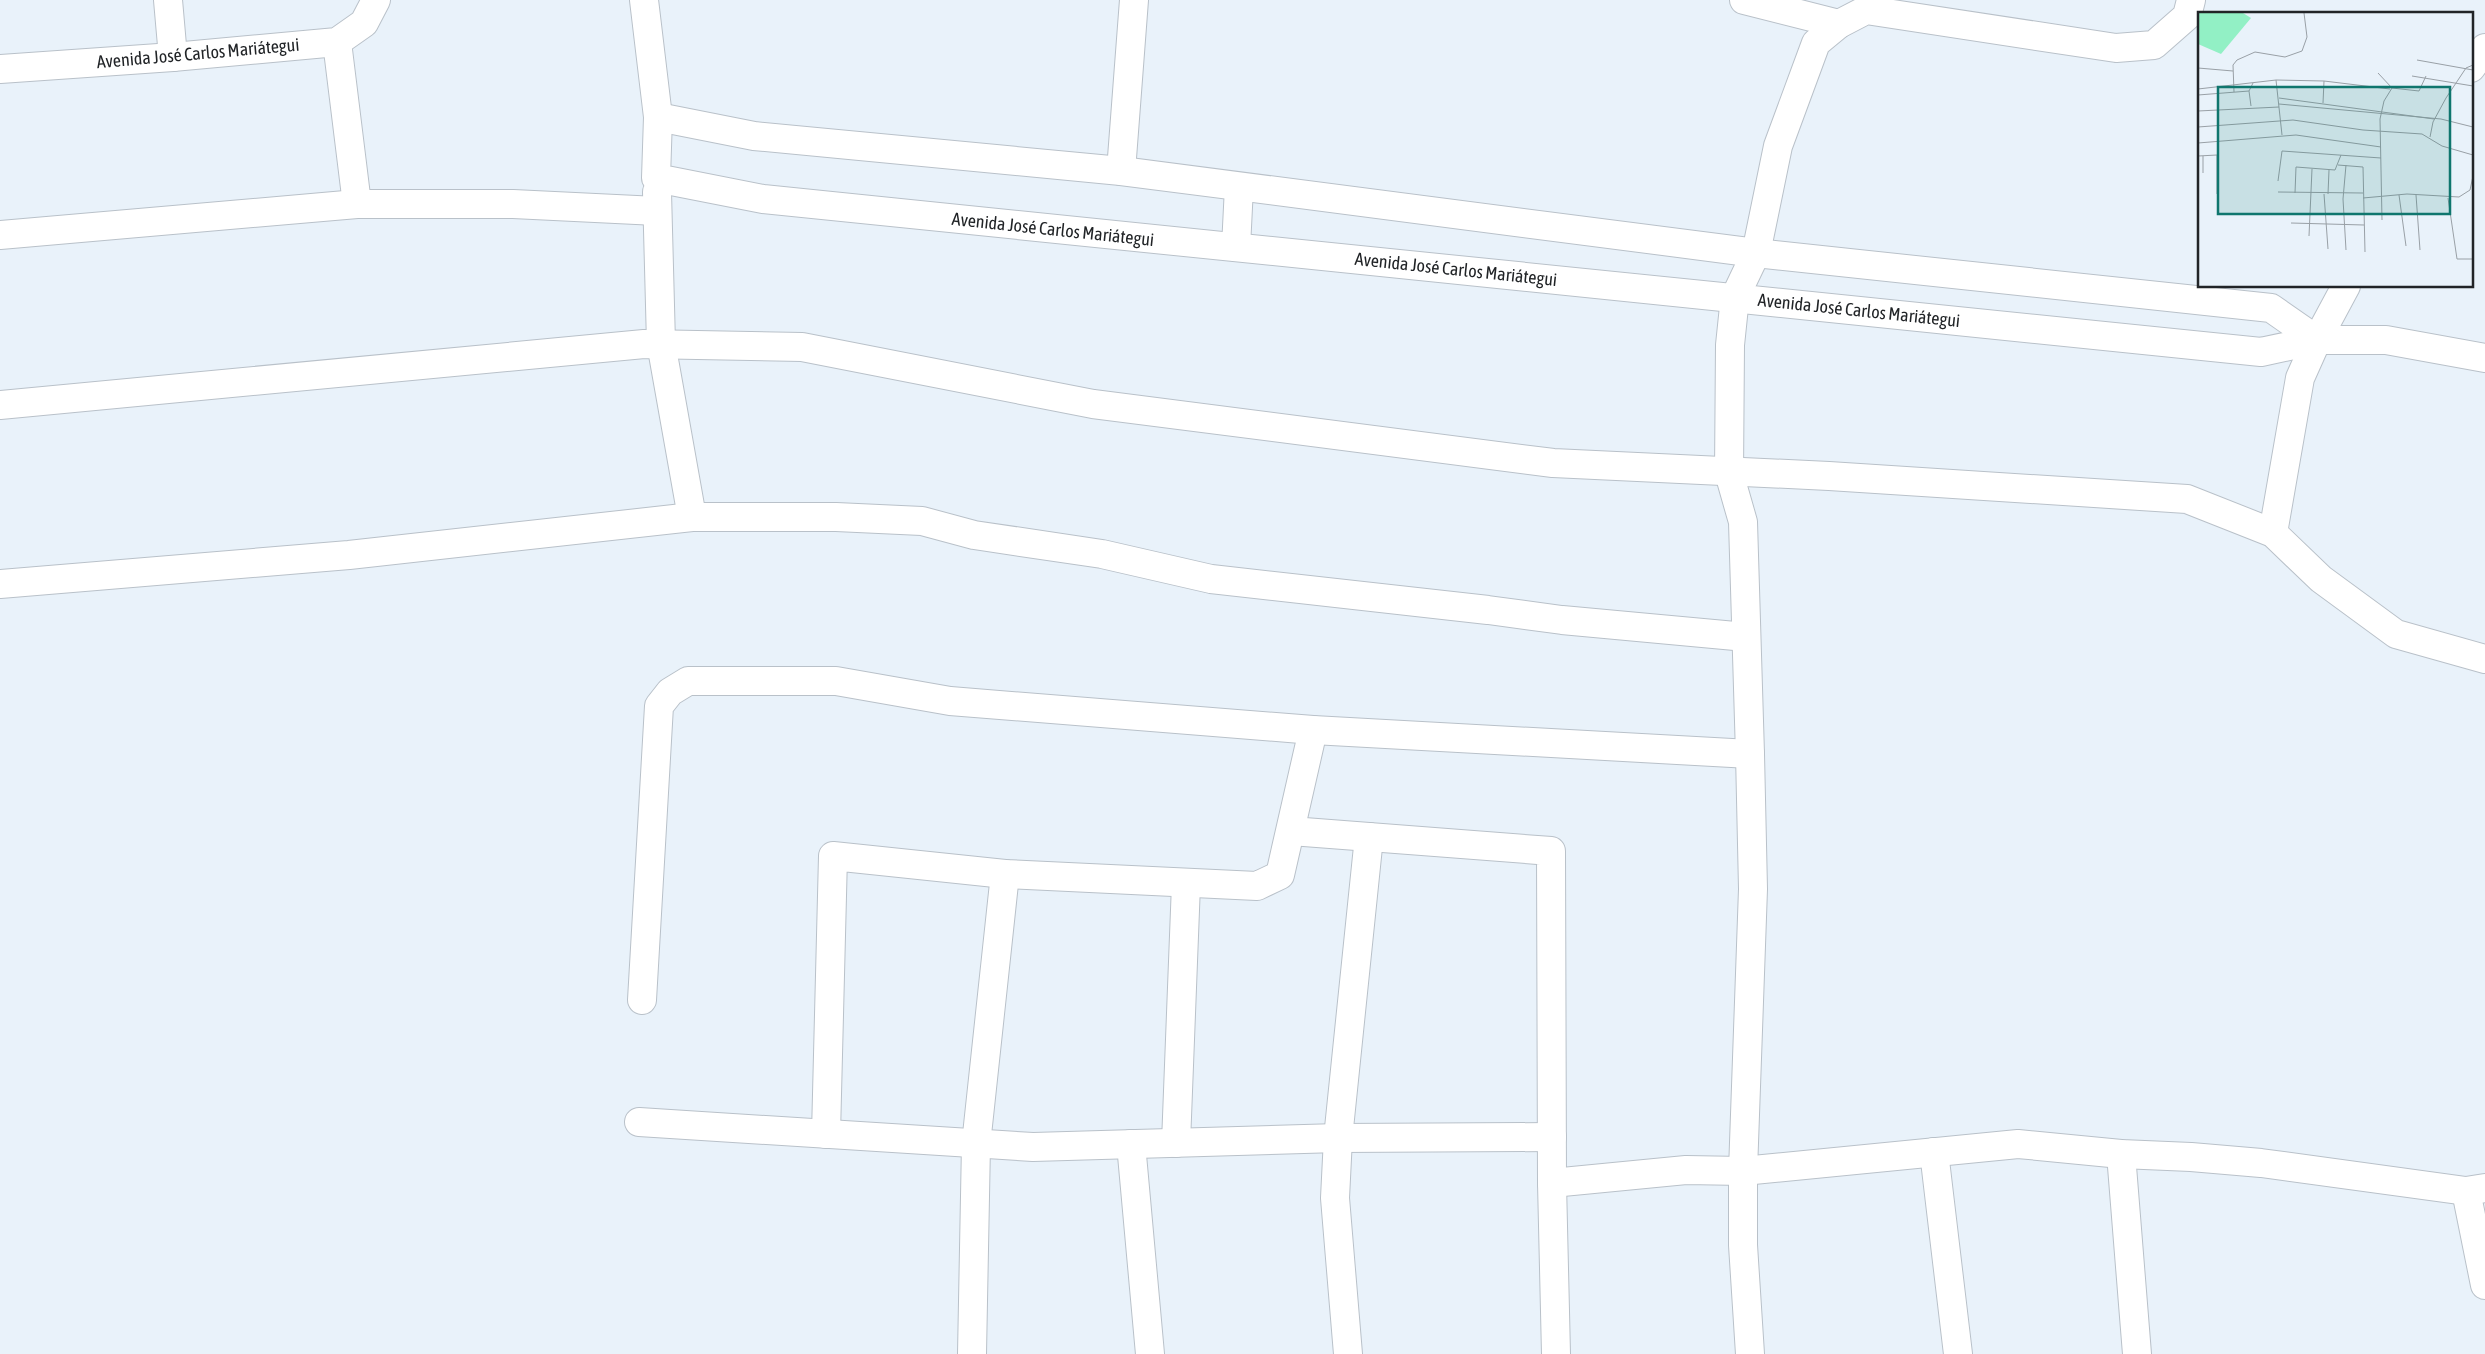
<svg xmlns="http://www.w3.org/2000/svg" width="2485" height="1354" font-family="'Asap Condensed',sans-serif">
<rect width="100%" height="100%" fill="#e9f2fa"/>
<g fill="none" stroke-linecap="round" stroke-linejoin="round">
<defs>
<g id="minor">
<path d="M168 0 173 57"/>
<path d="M1744 0 1839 24"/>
<path d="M337 42 357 204"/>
<path d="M2471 68 2485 48"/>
<path d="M1121 171 1134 0"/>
<path d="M657 192 661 343 692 517"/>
<path d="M0 235 357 204H513L657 211"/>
<path d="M0 405 644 344 802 347 1093 404 1553 463 1829 476 2187 499 2273 533 2321 579 2396 634 2485 659"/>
<path d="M2273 533 2300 378 2317 340 2346 286"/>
<path d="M0 584 349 555 692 517H836L922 521 974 535 1102 554 1211 579 1488 610 1562 620 1746 637"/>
<path d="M1291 831 1551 851 1552 1183 1556 1354"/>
<path d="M642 1000 659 706 670 692 688 681H836L950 701 1313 730 1750 754"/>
<path d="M639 1122 1033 1147 1338 1138 1552 1137"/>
<path d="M826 1134 833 856 1005 874 1257 886 1280 875 1313 730"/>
<path d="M1176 1143 1186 884"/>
<path d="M1131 1144 1150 1354"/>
<path d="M1934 1152 1958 1354"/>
<path d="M2121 1154 2137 1354"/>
<path d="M1552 1183 1686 1170 1743 1171 2018 1144 2121 1154 2191 1157 2261 1163 2466 1191 2485 1188"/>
<path d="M2466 1191 2485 1285"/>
<path d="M972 1354 976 1144 1005 874"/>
<path d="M1348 1354 1335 1198 1338 1138 1369 837"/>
<path d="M1750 1354 1743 1245V1171L1753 889 1750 754 1743 522 1729 473 1730 345 1735 297 1756 253 1778 146 1816 43 1839 24 1866 10 2116 48 2154 45 2187 16 2191 0"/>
</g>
<g id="tertiary">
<path d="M644 0 658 117 656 178 763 199 2261 352 2317 340H2386L2485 358"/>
<path d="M0 69 173 57 337 42 364 23 376 0"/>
<path d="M658 117 754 136 1121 171 1756 253 2271 308 2317 340"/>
<path d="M1236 247 1239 187"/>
</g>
</defs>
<!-- minor casing -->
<use href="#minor" stroke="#b9c1c9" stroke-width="30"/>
<!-- tertiary casing -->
<use href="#tertiary" stroke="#b9c1c9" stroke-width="30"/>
<!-- minor -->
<use href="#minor" stroke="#fff" stroke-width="28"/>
<!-- tertiary -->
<use href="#tertiary" stroke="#fff" stroke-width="28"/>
</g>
<g text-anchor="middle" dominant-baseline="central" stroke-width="5" stroke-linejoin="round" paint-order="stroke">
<!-- street labels -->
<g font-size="18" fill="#212427" stroke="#fff">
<text transform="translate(198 53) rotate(-5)">Avenida José Carlos Mariátegui</text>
<text transform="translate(1053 229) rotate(6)">Avenida José Carlos Mariátegui</text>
<text transform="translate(1456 269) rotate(6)">Avenida José Carlos Mariátegui</text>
<text transform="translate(1859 310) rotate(6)">Avenida José Carlos Mariátegui</text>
</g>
</g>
<!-- overview -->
<g transform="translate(2198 12)">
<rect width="275" height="275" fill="#e9f2fa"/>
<path d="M0 1H45L53 6 23 42 0 32Z" fill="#92f0c5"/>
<path fill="none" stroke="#99a0a6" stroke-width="1" d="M219 48 275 58M0 56 35 59M180 61 194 76M214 64 275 74M78 68 84 123M126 69 192 77M0 77 78 68 126 69 125 91M51 79 53 94M36 80 35 53 39 48 57 40 87 45 104 39 109 25 106 1M0 83 51 79 55 71M81 86 236 107M81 92 243 107 275 115M0 99 81 95M0 115 95 108 165 118 224 122 244 134 275 143M232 125 235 110 248 86 268 56 275 53M0 131 98 123 183 135M0 144 19 143V182M5 144V161M140 153 165 155 167 240M148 153 145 187 148 238M80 169 84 139 183 146M80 180 165 181M97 181 98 155 137 158 143 143M126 182 130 237M130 182 131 158M201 183 208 234M218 183 222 238M165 186 209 182 261 185 272 178 275 164M250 186 259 247H275M184 208 182 107 186 89 194 76 221 79 228 64M93 211 166 213M111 224 114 157"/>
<path fill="#0f766e" fill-opacity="0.15" stroke="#0f766e" stroke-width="2.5" d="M20 75H252V202H20Z"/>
<rect width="275" height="275" fill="none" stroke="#212427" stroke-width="2.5"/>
</g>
</svg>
